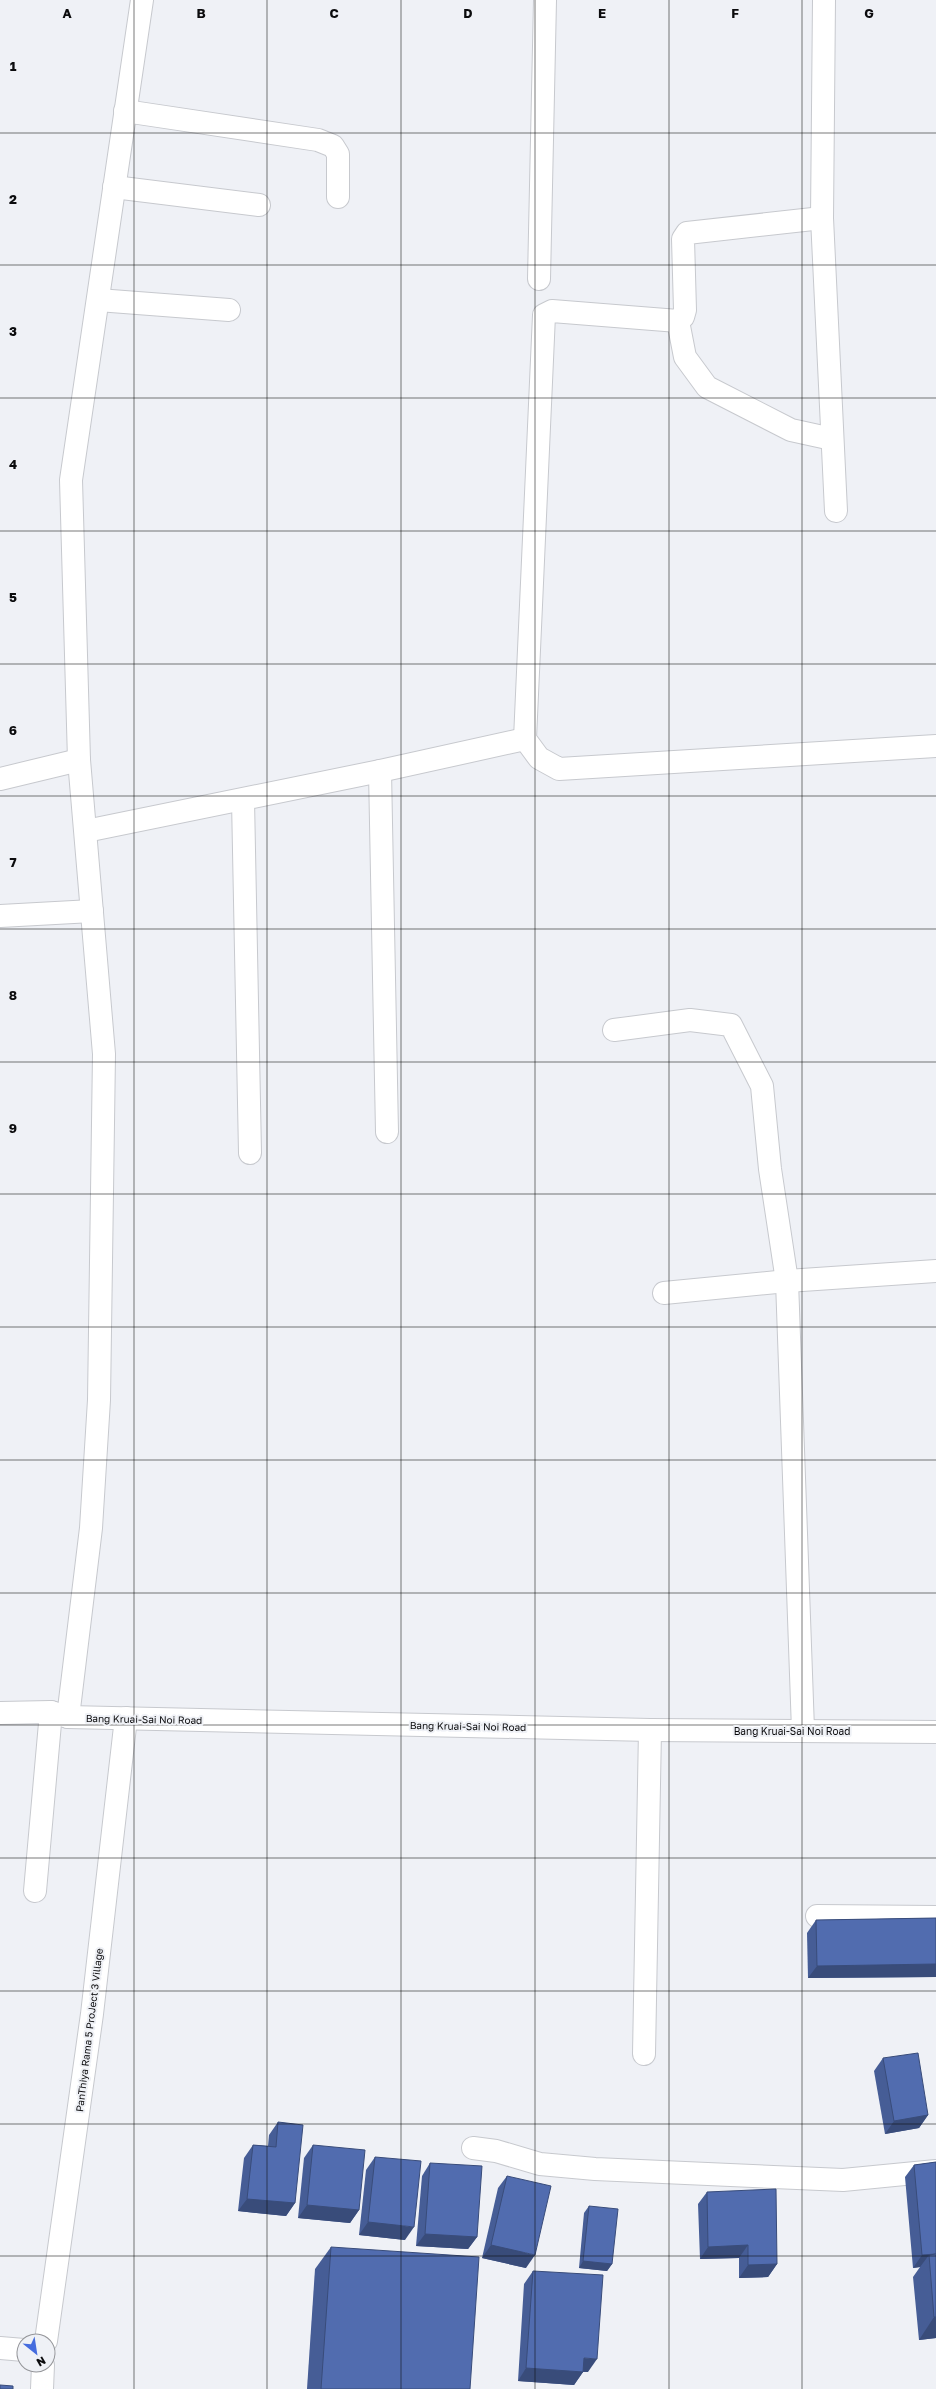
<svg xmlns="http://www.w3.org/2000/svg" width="936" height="2389" font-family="'Golos Text',sans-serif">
<rect width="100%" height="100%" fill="#eff1f6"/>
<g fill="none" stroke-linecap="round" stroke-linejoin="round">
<defs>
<g id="lane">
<path d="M125 111 318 140 333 146 338 154V197"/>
<path d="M114 187 259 205"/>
<path d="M98 300 229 310"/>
<path d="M35 1891 51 1712"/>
<path d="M817 1916 936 1917"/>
</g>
<g id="street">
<path d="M824 0 822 218 836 511"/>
<path d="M822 218 687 233 683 239 685 310 683 317 678 321 552 311 544 315 525 739 539 758 559 769 936 746"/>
<path d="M539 279 545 0"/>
<path d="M678 321 685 357 707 387 791 430 832 439"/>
<path d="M380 771 387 1132"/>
<path d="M0 779 79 760"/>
<path d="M243 800 250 1153"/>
<path d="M86 831 380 771 525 739"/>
<path d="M0 916 92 911"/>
<path d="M614 1030 690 1020 731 1025 762 1086 770 1169 787 1281 803 1730"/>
<path d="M664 1293 787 1281 936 1271"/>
<path d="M68 1717 91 1528 99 1400 104 1054 79 760 71 480 142 0"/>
<path d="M644 2054 650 1730"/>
<path d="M473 2148 496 2151 540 2164 595 2169 843 2180 936 2171"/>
<path d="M46 2341 92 2014 126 1718"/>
<path d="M0 2348 24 2350"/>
<path d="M42 2389 43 2365"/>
</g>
<path id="secondary" d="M0 1713 51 1712 68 1717 650 1730 936 1732"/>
</defs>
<!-- lane casing -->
<use href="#lane" stroke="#c7c9ce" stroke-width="24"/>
<!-- street casing -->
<use href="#street" stroke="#c7c9ce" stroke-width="24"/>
<!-- secondary casing -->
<use href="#secondary" stroke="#c7c9ce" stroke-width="24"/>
<!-- lane -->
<use href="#lane" stroke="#fff" stroke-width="22"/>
<!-- street -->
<use href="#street" stroke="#fff" stroke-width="22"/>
<!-- secondary -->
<use href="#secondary" stroke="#fff" stroke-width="22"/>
</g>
<!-- wall -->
<g fill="#465d96">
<path d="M936 1918V1977L808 1978 807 1933 816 1920Z"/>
<path d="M883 2058 928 2115 919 2128 885 2134 874 2071Z"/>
<path d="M278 2122 295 2203 286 2216 238 2211 244 2158 253 2145 268 2146 269 2135Z"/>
<path d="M313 2145 359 2210 350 2223 298 2218 304 2158Z"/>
<path d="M375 2157 405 2240 359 2235 366 2170Z"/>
<path d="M936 2162V2338L919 2340 913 2277 920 2267 913 2268 905 2177 914 2165Z"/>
<path d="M430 2163 477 2237 468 2249 416 2246 422 2176Z"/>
<path d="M507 2176 526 2268 482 2258 498 2188Z"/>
<path d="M707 2192 777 2264 768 2277 739 2278V2258L700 2259 698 2204Z"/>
<path d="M589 2206 612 2264 607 2271 579 2268 584 2213Z"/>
<path d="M331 2247 470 2389H307L315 2269Z"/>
<path d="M533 2271 588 2372H583L574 2385 518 2381 524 2284Z"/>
</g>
<!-- shaded-wall -->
<g fill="#394c7a">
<path d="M936 1964V1977L808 1978 817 1966Z"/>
<path d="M928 2115 919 2128 885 2134 894 2121Z"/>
<path d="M247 2199 295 2203 286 2216 238 2211Z"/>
<path d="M307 2205 359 2210 350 2223 298 2218Z"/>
<path d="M368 2222 414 2227 405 2240 359 2235Z"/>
<path d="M425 2234 477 2237 468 2249 416 2246Z"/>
<path d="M491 2245 535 2255 526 2268 482 2258Z"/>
<path d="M748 2245 739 2258 700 2259 708 2247Z"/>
<path d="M936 2254 929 2255 920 2267 913 2268 922 2255Z"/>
<path d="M583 2261 612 2264 607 2271 579 2268Z"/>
<path d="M777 2264 768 2277 739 2278 748 2265Z"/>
<path d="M934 2317H936V2338L919 2340Z"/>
<path d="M584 2358 597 2359 588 2372 575 2371Z"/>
<path d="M526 2368 583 2372 574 2385 518 2381Z"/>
</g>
<!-- building -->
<g fill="#516caf" stroke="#394c7a">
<path d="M936 1918V1964L817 1966 816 1920Z"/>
<path d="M918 2053 928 2115 894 2121 883 2058Z"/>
<path d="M278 2122 303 2125 295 2203 247 2199 253 2145 276 2147Z"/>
<path d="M313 2145 365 2150 359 2210 307 2205Z"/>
<path d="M375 2157 421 2161 414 2227 368 2222Z"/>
<path d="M936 2162V2254L922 2255 914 2165Z"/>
<path d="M430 2163 482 2166 477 2237 425 2234Z"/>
<path d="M507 2176 551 2186 535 2255 491 2245Z"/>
<path d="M776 2189 777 2264 748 2265V2245L708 2247 707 2192Z"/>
<path d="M589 2206 618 2209 612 2264 583 2261Z"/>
<path d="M331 2247 479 2257 470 2389H321Z"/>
<path d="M936 2254V2317H934L929 2255Z"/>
<path d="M533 2271 603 2275 597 2359 584 2358 583 2372 526 2368Z"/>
<path d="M0 2385 13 2386V2389H0Z"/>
</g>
<!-- grid -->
<path fill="none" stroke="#0b0b0d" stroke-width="1" stroke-opacity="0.55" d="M134 0V2389M267 0V2389M401 0V2389M535 0V2389M669 0V2389M802 0V2389M0 133H936M0 265H936M0 398H936M0 531H936M0 664H936M0 796H936M0 929H936M0 1062H936M0 1194H936M0 1327H936M0 1460H936M0 1593H936M0 1725H936M0 1858H936M0 1991H936M0 2124H936M0 2256H936"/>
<g text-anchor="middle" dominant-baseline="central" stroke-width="4" stroke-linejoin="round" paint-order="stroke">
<!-- street labels -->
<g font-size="10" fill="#0b0b0d" stroke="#eff1f6">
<text transform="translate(144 1719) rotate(1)">Bang Kruai-Sai Noi Road</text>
<text transform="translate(468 1726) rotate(1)">Bang Kruai-Sai Noi Road</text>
<text x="792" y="1731">Bang Kruai-Sai Noi Road</text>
<text transform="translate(89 2030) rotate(-83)">PanThiya Rama 5 ProJect 3 Village</text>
</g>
</g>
<g font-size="13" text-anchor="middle" font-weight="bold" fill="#0b0b0d" stroke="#eff1f6" stroke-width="4" stroke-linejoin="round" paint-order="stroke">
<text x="67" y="18">A</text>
<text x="201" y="18">B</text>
<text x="334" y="18">C</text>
<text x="468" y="18">D</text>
<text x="602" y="18">E</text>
<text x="735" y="18">F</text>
<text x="869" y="18">G</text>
<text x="13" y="71">1</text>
<text x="13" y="204">2</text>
<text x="13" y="336">3</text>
<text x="13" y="469">4</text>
<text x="13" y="602">5</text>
<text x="13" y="735">6</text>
<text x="13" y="867">7</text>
<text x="13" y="1000">8</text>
<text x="13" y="1133">9</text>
</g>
<!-- north arrow -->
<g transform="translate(36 2353) rotate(150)"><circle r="19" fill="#eff1f6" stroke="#949599"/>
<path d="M0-3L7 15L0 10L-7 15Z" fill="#456cde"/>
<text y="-6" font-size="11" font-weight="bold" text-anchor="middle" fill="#0b0b0d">N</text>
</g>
</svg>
